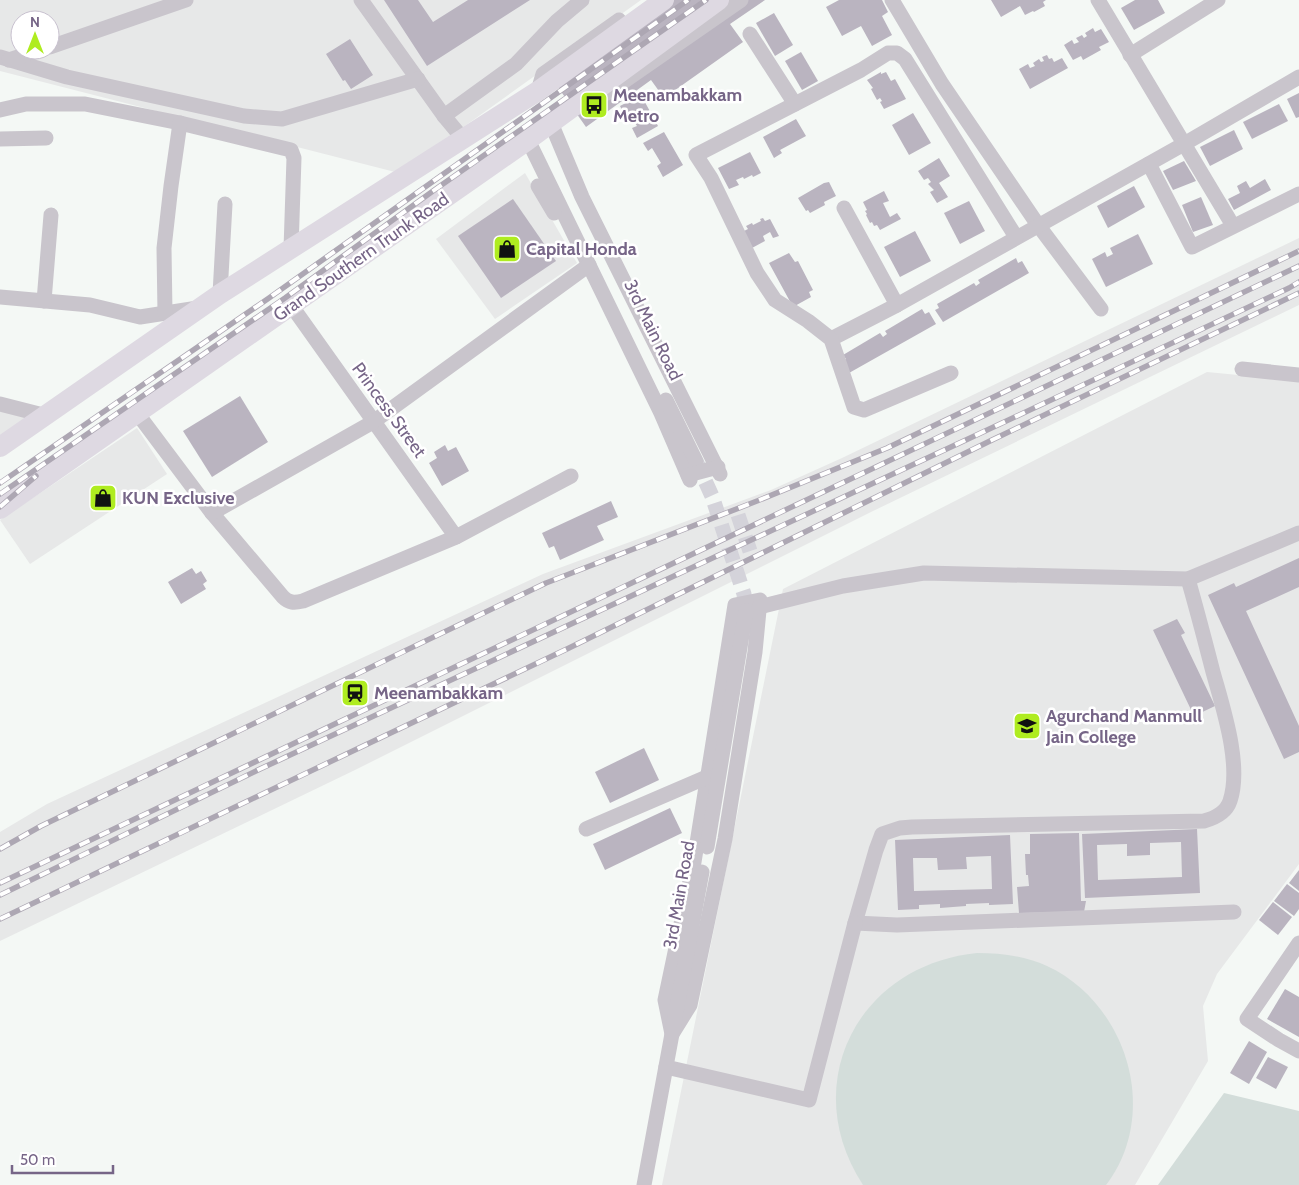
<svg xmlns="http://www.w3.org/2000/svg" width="1299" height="1185" font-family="Cabin,sans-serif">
<rect width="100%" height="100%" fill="#f4f8f5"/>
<!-- built -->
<g fill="#e7e8e8" fill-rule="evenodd">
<path d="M0 0H641L399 173 0 71ZM20 20H50V50H20Z"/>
<path d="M525 173 577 263 495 319 436 239Z"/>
<path d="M1299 238V305L871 512 355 770 0 941V832L47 804 543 574 771 490 842 458Z"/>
<path d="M1207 372 1299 381V864L1217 974 1203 1006 1208 1061 1135 1185H662L783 589Z"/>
<path d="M0 410 34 417 0 438Z"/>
<path d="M137 428 167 474 30 564 0 520Z"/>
</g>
<!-- green -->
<g fill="#d3ddda">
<path d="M977 953C1001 953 1025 956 1047 966 1127 1003 1161 1113 1106 1185H863C797 1084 858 965 977 953Z"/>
<path d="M1224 1093 1299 1111V1185H1158Z"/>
</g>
<!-- building -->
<g fill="#bab4c0" fill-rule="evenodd">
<path d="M384 0H418L433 22 468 0H530L427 66Z"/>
<path d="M651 0H765L730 24 743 42 664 98 651 80 586 127 555 83Z"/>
<path d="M839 0H882L888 12 882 16 892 35 872 46 861 26 842 36 826 7Z"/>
<path d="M991 0H1046L1043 2 1045 6 1034 12 1033 11 1025 15 1020 6 1001 17Z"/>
<path d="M1135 0H1158L1165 13 1134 30 1121 8Z"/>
<path d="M774 13 793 45 775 56 756 23Z"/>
<path d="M1093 28 1095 32 1101 29 1109 42 1099 47 1101 50 1083 60 1081 56 1073 60 1064 45 1072 40 1074 44 1079 42 1076 38 1082 35 1084 38 1087 36 1085 33Z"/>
<path d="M350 39 373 75 351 89 345 80 343 81 326 54Z"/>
<path d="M801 52 818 81 802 90 785 61Z"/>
<path d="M1047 55 1049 59 1052 58 1054 62 1062 58 1068 68 1030 89 1019 69 1028 64 1030 68 1035 66 1033 63 1039 59 1041 62 1044 61 1042 57Z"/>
<path d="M881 72V74L886 72 891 81 895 79 906 99 884 109 880 102 882 101 880 98 877 100 871 89 873 88 867 80Z"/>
<path d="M1299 93V117L1296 118 1287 99Z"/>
<path d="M641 95 658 126 637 138 632 128 637 126 635 123 632 124 629 118 632 117 629 112 624 114 620 106Z"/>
<path d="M1279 104 1288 121 1252 139 1243 122Z"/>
<path d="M913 113 931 143 909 155 892 125Z"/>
<path d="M796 119 806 136 780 150 782 153 774 158 763 137Z"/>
<path d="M1234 130 1243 149 1210 166 1200 147Z"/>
<path d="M664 132 683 165 663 177 657 166 661 163 652 148 648 151 643 143Z"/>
<path d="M750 152 761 173 753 177 752 175 744 179 743 177 736 180 739 185 729 189 718 168Z"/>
<path d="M939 158 950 176 939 183 948 197 937 203 930 192 934 190 928 184 931 182 928 178 924 180 918 171Z"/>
<path d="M1184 161 1196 181 1173 190 1163 171Z"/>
<path d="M1265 179 1271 190 1234 210 1228 199 1240 193 1237 186 1246 181 1250 188Z"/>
<path d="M829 182 836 196 824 202 825 205 810 213 808 210 806 211 798 198 824 183Z"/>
<path d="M1134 186 1145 207 1108 228 1097 206Z"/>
<path d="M884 191 889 201 883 203 890 217 897 213 901 219 880 230 877 225 874 226 872 222 870 223 866 215 867 214 865 211 867 210 863 202Z"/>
<path d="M1201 197 1213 225 1193 232 1182 205Z"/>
<path d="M513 199 556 261 501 298 458 236Z"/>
<path d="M969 201 985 231 960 244 944 213Z"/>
<path d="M763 218 765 221 770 219 779 236 773 238 770 232 763 236 765 241 752 248 744 231 748 229 746 226 752 223 753 225 761 221 760 219Z"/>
<path d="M915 231 931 261 900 277 884 247Z"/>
<path d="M1138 234 1153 264 1106 287 1092 259 1105 252 1107 257 1113 254 1110 248Z"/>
<path d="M789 253 795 262 798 261 813 290 809 292 811 297 793 307 769 263Z"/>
<path d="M1016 258 1018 263 1022 261 1029 273 943 322 935 310 939 308 937 304 974 283 976 286 980 283 978 280Z"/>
<path d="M922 309 925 314 929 312 936 324 849 373 842 361 846 359 843 355 880 333 883 337 887 334 885 331Z"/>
<path d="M240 396 268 442 212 477 183 431Z"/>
<path d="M445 445 448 451 456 447 469 471 442 486 429 463 437 458 434 452Z"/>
<path d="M611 501 618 517 597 526 604 540 560 560 554 546 549 548 542 533Z"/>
<path d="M1299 558V587L1246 611 1299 726V752L1284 759 1208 595 1234 583 1236 587Z"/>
<path d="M192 568 196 574 201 571 207 581 203 584 206 589 181 604 168 582Z"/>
<path d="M1177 619 1185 633 1181 635 1215 706 1194 716 1153 630Z"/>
<path d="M644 748 659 780 610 803 595 772Z"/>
<path d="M670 808 682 833 605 870 593 844Z"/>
<path d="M1197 829 1200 893 1085 898 1082 834ZM1181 842 1182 877 1098 880 1097 845 1127 844V856L1150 855V843Z"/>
<path d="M1079 833 1081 901H1086L1084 912 1019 913 1017 887 1029 886 1028 875H1026L1025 854H1030V834Z"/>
<path d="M1010 835 1013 904 989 905V903L966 904V906L940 908V904L919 905V909L898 910 895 840ZM991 856 992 889 914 891 913 858H937L938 870 967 869 966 857Z"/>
<path d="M1299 870V891L1289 883Z"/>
<path d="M1287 884 1299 893V909L1294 916 1274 901Z"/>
<path d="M1273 902 1292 917 1278 935 1259 920Z"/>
<path d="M1285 989 1299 997V1037L1267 1019Z"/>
<path d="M1249 1041 1267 1052 1249 1084 1230 1073Z"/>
<path d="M1268 1057 1288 1067 1276 1089 1256 1078Z"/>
</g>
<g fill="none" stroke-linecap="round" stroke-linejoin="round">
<!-- minor-tunnel -->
<g stroke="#d4d3da" stroke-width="15" stroke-dasharray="15 8" stroke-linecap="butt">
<path d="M696 461 712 496 744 594 746 611"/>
<path d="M738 515 752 557"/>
</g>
<!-- minor -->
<g stroke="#c9c5cc" stroke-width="15">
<path d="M361 0 444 116 464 140"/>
<path d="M892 0 942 84 1038 225 1101 309"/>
<path d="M1098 0 1229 219"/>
<path d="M750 34 795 104"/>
<path d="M50 47 186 0"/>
<path d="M1130 55 1218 0"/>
<path d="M0 57 67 77 244 116 282 119 418 79"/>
<path d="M9 60 40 50"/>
<path d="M538 91 543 74 619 20"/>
<path d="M607 93 741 0"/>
<path d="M0 110 26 104H85L180 123 291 150 294 158 291 249"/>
<path d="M444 116 516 64 557 21 582 0"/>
<path d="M551 123 582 197 720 474"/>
<path d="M0 139 46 138"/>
<path d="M528 140 661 413 690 480"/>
<path d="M1149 164 1192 247 1299 194"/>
<path d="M538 186 554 213"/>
<path d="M844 208 897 305"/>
<path d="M220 294 225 204"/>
<path d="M0 297 90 305 140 317 198 308"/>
<path d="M44 301 51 215"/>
<path d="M291 305 456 537"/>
<path d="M165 313 164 248 171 186 180 123"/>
<path d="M831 339 897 305 1184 144 1299 77"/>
<path d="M1242 369 1299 375"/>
<path d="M951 373 864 410 854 407 831 339 808 321 775 300 757 273 711 178 696 155 861 70 888 53H897L905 59 1016 237"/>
<path d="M666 400 696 461"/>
<path d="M0 404 47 416"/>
<path d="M137 413 212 513 283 597C289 603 294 603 303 601L456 537 571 476"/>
<path d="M688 475 718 467"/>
<path d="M212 513 373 422 589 265"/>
<path d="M1188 579C1197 610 1205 641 1213 672 1223 708 1242 765 1230 801 1226 813 1215 818 1204 821L912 827 900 828 882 834 876 850 855 923 897 925 1234 912"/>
<path d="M760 600 755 652 725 839 690 1005 672 1034 665 1000 694 862 735 605Z"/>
<path d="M759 607 843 586 924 573 1188 579 1299 533"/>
<path d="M586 829 707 777"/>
<path d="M707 847 746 611"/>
<path d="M1299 943 1247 1019 1279 1040 1299 1051"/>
<path d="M666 1067 809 1100 855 923"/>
<path d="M644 1185 702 872"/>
</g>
<!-- major -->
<g stroke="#ded9e2" stroke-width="20">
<path d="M0 447 220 294 538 91 664 0"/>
<path d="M0 509 528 140 719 0"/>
</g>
<defs>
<g id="rail">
<path d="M0 483 269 298 688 0"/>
<path d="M0 494 285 298 433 191 706 0"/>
<path d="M0 507 36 476"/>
<path d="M0 849 41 826 546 583 757 501 887 448 1299 251"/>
<path d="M0 883 1299 266"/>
<path d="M0 895 260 769 968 439 1289 288 1299 282"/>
<path d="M0 919 569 648 992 440 1299 293"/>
</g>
</defs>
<!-- rail casing -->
<use href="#rail" stroke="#ada7b3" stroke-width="5.5"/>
<!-- rail -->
<use href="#rail" stroke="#fff" stroke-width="4" stroke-dasharray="11" stroke-linecap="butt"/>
</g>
<!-- icons -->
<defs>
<symbol id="bus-square" viewBox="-11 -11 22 22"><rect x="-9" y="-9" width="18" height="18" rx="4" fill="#afec20" stroke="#fff"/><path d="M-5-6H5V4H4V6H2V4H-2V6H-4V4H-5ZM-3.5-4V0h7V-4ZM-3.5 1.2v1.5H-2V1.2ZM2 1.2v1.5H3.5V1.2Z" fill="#111"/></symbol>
<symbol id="shop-square" viewBox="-11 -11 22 22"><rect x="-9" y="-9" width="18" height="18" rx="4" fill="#afec20" stroke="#fff"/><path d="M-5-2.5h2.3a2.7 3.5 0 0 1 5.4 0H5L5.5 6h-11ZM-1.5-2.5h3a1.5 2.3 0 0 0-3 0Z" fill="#111"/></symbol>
<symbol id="station-square" viewBox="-11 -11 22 22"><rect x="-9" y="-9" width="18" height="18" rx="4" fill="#afec20" stroke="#fff"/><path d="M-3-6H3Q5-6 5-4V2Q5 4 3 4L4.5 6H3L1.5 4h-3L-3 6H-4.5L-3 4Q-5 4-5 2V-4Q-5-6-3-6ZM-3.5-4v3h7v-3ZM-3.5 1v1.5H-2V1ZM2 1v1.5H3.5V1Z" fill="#111"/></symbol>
<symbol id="university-square" viewBox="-11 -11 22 22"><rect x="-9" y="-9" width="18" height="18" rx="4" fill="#afec20" stroke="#fff"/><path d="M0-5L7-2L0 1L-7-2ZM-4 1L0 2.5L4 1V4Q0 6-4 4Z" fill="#111"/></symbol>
</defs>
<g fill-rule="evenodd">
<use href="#bus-square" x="578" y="89" width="32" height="32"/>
<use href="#shop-square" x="491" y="233" width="32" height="32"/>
<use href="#shop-square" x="87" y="482" width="32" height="32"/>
<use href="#station-square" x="339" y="677" width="32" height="32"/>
<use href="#university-square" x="1011" y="710" width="32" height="32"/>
</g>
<g text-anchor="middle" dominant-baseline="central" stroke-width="5" stroke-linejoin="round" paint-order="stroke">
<!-- poi labels -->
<g font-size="18" font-weight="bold" fill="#766587" stroke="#fff" text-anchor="start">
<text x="613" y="95">Meenambakkam<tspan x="613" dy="21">Metro</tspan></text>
<text x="526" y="249">Capital Honda</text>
<text x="122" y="498">KUN Exclusive</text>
<text x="374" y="693">Meenambakkam</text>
<text x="1046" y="716">Agurchand Manmull<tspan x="1046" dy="21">Jain College</tspan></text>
</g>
<!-- street labels -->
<g font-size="18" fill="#766587" stroke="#fff">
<text transform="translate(361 257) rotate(-35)">Grand Southern Trunk Road</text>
<text transform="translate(653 330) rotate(64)">3rd Main Road</text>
<text transform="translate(389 410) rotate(54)">Princess Street</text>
<text transform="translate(679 895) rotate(-80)">3rd Main Road</text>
</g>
</g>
<!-- north arrow -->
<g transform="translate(35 35)"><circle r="24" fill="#ffffff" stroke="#c8c1cf"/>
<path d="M0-4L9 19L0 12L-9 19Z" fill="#afec20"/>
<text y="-8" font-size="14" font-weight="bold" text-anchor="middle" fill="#766587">N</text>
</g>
<!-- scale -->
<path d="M12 1165v8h101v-8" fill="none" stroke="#766587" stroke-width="2.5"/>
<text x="20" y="1165" font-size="15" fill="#766587" stroke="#ffffff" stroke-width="4" paint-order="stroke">50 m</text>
</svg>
